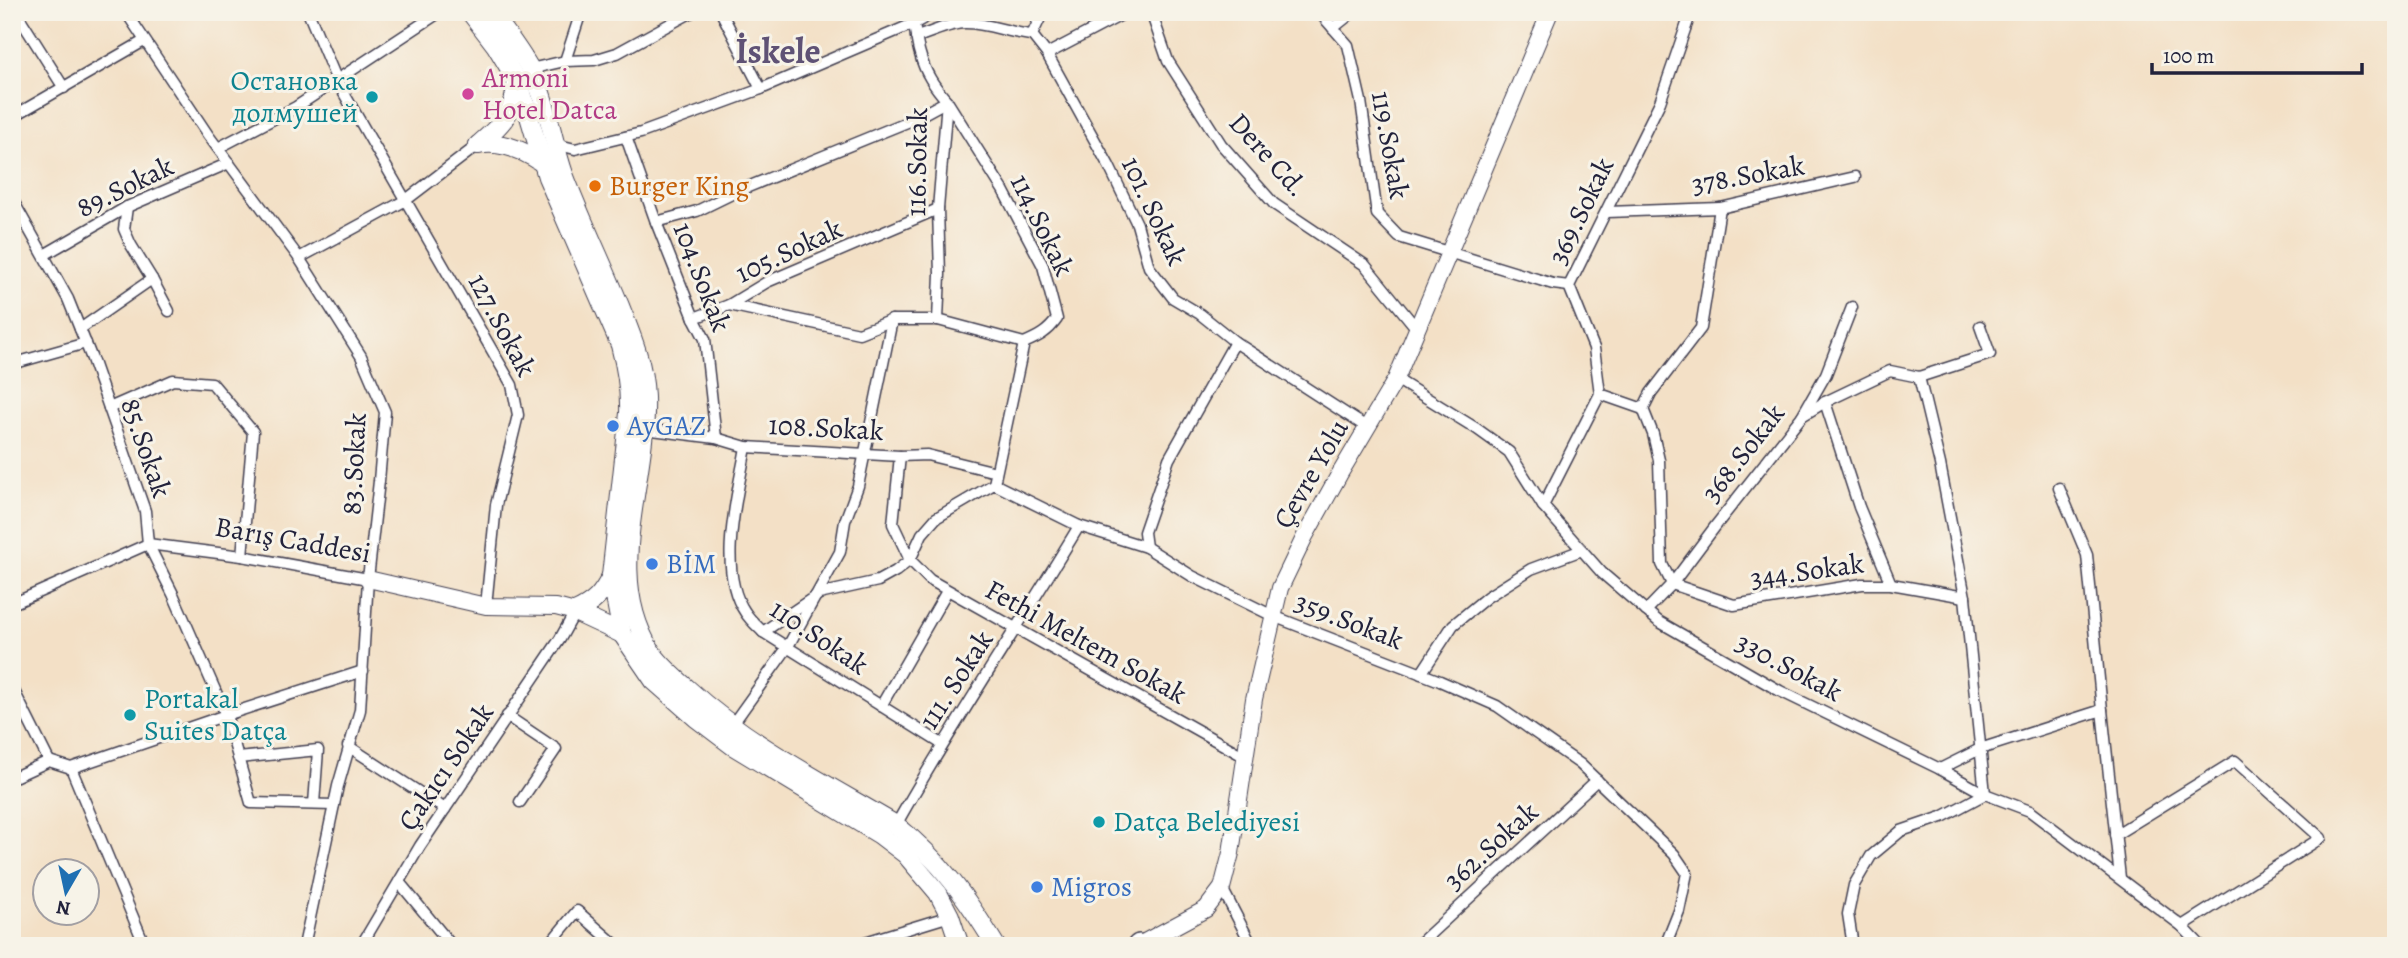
<svg xmlns="http://www.w3.org/2000/svg" width="2408" height="958" font-family="Alegreya,serif">
<rect width="100%" height="100%" fill="#f7f3e8"/>
<filter id="ink" filterUnits="userSpaceOnUse"><feTurbulence type="fractalNoise" baseFrequency=".0143" numOctaves="2"/><feDisplacementMap in="SourceGraphic" scale="14" xChannelSelector="R" yChannelSelector="G"/><feConvolveMatrix kernelMatrix="1 2 1 2 8 2 1 2 1" color-interpolation-filters="sRGB"/></filter>
<filter id="wash" filterUnits="userSpaceOnUse"><feTurbulence type="fractalNoise" baseFrequency=".00686" numOctaves="4" result="noise"/><feDisplacementMap in="SourceGraphic" scale="28" xChannelSelector="R" yChannelSelector="G"/><feGaussianBlur stdDeviation="1.57" result="paint"/><feColorMatrix in="noise" values="0 0 0 0 0 0 0 0 0 0 0 0 0 0 0 0 0 1.4 0 .05"/><feComposite in="paint" operator="in"/></filter>
<g filter="url(#wash)">
<rect width="100%" height="100%" fill="#f3e0c6"/>
</g>
<g filter="url(#ink)">
<g fill="none" stroke-linecap="round" stroke-linejoin="round">
<defs>
<g id="street">
<path d="M16 12 64 88"/>
<path d="M126 12 208 135 299 258 361 356 385 412 379 481 368 579 360 710 338 786 304 946"/>
<path d="M308 12 338 83 512 385 518 415 496 505 486 606"/>
<path d="M721 12 761 89"/>
<path d="M908 12C917 26 915 39 920 54 925 73 934 86 947 101L938 209 940 274 938 320"/>
<path d="M1040 12 1041 16 1032 35 1047 54 1109 166 1137 224 1149 267 1173 298 1200 314 1235 342 1368 428"/>
<path d="M1151 12 1168 61 1221 144 1274 204 1365 265 1417 329"/>
<path d="M1319 12 1348 45 1361 101 1377 214 1399 237 1553 284 1569 286"/>
<path d="M1333 28 1353 12"/>
<path d="M916 37C931 33 950 23 965 23 988 23 1009 33 1032 35"/>
<path d="M1047 54 1127 12"/>
<path d="M565 61 594 60 617 53 692 12"/>
<path d="M530 69 565 61 581 12"/>
<path d="M12 117 144 41"/>
<path d="M626 137 656 222 694 318 705 339 716 438"/>
<path d="M555 144 575 149 641 133 761 89 915 23 935 12"/>
<path d="M218 148 296 107 440 12"/>
<path d="M12 199 68 299 92 359 145 511 148 544 173 594 226 715 251 803 334 805"/>
<path d="M127 207 124 229 131 245 152 279"/>
<path d="M1607 212 1720 208 1855 177"/>
<path d="M656 222 697 211 738 191 912 120 947 101 1003 190 1043 266 1057 319C1048 332 1038 337 1024 343L994 484"/>
<path d="M44 255 127 207 229 163"/>
<path d="M299 258 406 200 478 145"/>
<path d="M729 305 859 333 892 320H938L1024 343"/>
<path d="M694 318 729 305 767 282 938 209"/>
<path d="M80 329 152 279 169 311"/>
<path d="M12 364 86 343"/>
<path d="M1919 377 1990 354 1980 326"/>
<path d="M1396 379 1477 429 1509 452 1543 506 1602 573 1658 621 1780 691 1940 769 1985 794 2030 811 2182 926 2201 946"/>
<path d="M1600 394 1643 409 1653 434 1659 460 1662 564 1672 584 1734 605 1862 584H1891L1965 597"/>
<path d="M1825 402 1859 507 1891 584"/>
<path d="M109 408 173 380 212 383 253 432 242 556"/>
<path d="M1643 409 1651 393 1701 328 1720 208"/>
<path d="M1802 416 1825 402 1890 371 1919 377 1940 464 1965 597 1985 794"/>
<path d="M644 429 716 438 746 447 900 456 893 524 910 560 930 580 1245 757"/>
<path d="M746 447C738 494 716 570 745 612 750 620 757 626 763 632L942 744"/>
<path d="M900 456 927 455 996 472"/>
<path d="M2059 488 2087 555 2102 710"/>
<path d="M1543 506 1600 394 1594 348 1569 286 1660 102 1691 12"/>
<path d="M1146 547 1144 532 1169 459 1235 342"/>
<path d="M12 604 148 544 242 556 368 579"/>
<path d="M1646 611 1672 584 1717 524 1802 416 1826 374 1852 307"/>
<path d="M763 632 819 594 878 581 896 571 910 560 922 534 936 518 994 484 1079 526 1146 547 1192 576 1273 616 1440 681 1497 706 1580 764 1674 854 1687 873 1679 911 1665 946"/>
<path d="M1421 674 1453 625 1487 597 1531 569 1582 550"/>
<path d="M12 687 49 761"/>
<path d="M881 706 947 591"/>
<path d="M507 716 556 749 520 802"/>
<path d="M732 725 787 648 840 552 845 521 858 486 892 320"/>
<path d="M348 746 445 809"/>
<path d="M238 758 318 750 314 804"/>
<path d="M71 768 145 946"/>
<path d="M1940 769 1980 749 2102 710 2120 878"/>
<path d="M12 778 49 761 71 768 226 715 363 671"/>
<path d="M896 825C953 723 1019 626 1079 526"/>
<path d="M2115 835 2235 761 2321 838 2182 926"/>
<path d="M399 882 452 946"/>
<path d="M1222 888 1252 946"/>
<path d="M356 946 362 944 420 846 560 639 575 612"/>
<path d="M548 946 577 911 617 946"/>
<path d="M852 946 950 916"/>
<path d="M1417 946 1597 780"/>
<path d="M1853 946 1848 914 1854 885 1871 856 1901 831 1942 817 1985 794"/>
</g>
<g id="secondary">
<path d="M368 579 486 606 556 607 575 612"/>
<path d="M1139 945 1206 909 1222 888 1231 853 1254 699 1280 588 1305 536 1339 475 1396 379 1550 12"/>
</g>
<g id="primary">
<path d="M470 12 496 46 520 86 547 177 620 345C626 368 630 389 629 413L611 576 622 634 654 681 696 718 733 746 880 835 905 854 938 893 950 916 960 946"/>
<path d="M491 12C506 33 524 55 535 78 549 108 553 143 564 174 581 219 602 262 620 306 632 336 644 365 645 397 648 481 602 573 651 651 660 665 676 678 688 689 749 745 825 783 896 825 941 861 966 897 996 946"/>
<path d="M478 145C499 127 516 112 516 82"/>
<path d="M478 145C501 140 525 151 544 164"/>
<path d="M575 612C594 603 602 595 611 576"/>
<path d="M575 612 622 634"/>
</g>
<path id="highway" d="M1138 946 1139 945"/>
</defs>
<!-- street casing -->
<use href="#street" stroke="#413e50" stroke-width="13"/>
<!-- secondary casing -->
<use href="#secondary" stroke="#413e50" stroke-width="18"/>
<!-- primary casing -->
<use href="#primary" stroke="#413e50" stroke-width="20"/>
<!-- highway casing -->
<use href="#highway" stroke="#413e50" stroke-width="24"/>
<!-- street -->
<use href="#street" stroke="#fff" stroke-width="10"/>
<!-- secondary -->
<use href="#secondary" stroke="#fff" stroke-width="16"/>
<!-- primary -->
<use href="#primary" stroke="#fff" stroke-width="18"/>
<!-- highway -->
<use href="#highway" stroke="#fff" stroke-width="21"/>
</g>
</g>
<!-- markers -->
<circle fill="#d1479c" stroke="#f7f3e8" stroke-width="2.5" cx="468" cy="94" r="7"/>
<g fill="#0f9aa8" stroke="#f7f3e8" stroke-width="2.5">
<circle cx="372" cy="97" r="7"/>
<circle cx="130" cy="715" r="7"/>
<circle cx="1099" cy="822" r="7"/>
</g>
<circle fill="#e8710a" stroke="#f7f3e8" stroke-width="2.5" cx="595" cy="186" r="7"/>
<g fill="#3f7fe0" stroke="#f7f3e8" stroke-width="2.5">
<circle cx="613" cy="426" r="7"/>
<circle cx="652" cy="564" r="7"/>
<circle cx="1037" cy="887" r="7"/>
</g>
<g text-anchor="middle" dominant-baseline="central" stroke-width="6" stroke-linejoin="round" paint-order="stroke">
<!-- hotel labels -->
<g font-size="28" fill="#b23c85" stroke="#f7f3e8" text-anchor="start">
<text x="482" y="78">Armoni<tspan x="482" dy="32">Hotel Datca</tspan></text>
</g>
<!-- culture labels -->
<g font-size="28" fill="#0d838f" stroke="#f7f3e8" text-anchor="start">
<text x="358" y="81" text-anchor="end">Остановка<tspan x="358" dy="32">долмушей</tspan></text>
<text x="144" y="699">Portakal<tspan x="144" dy="32">Suites Datça</tspan></text>
<text x="1113" y="822">Datça Belediyesi</text>
</g>
<!-- street labels -->
<g font-size="28" fill="#22223b" stroke="#f7f3e8">
<text transform="translate(1390 145) rotate(80)">119.Sokak</text>
<text transform="translate(1268 155) rotate(48)">Dere Cd.</text>
<text transform="translate(917 162) rotate(-89)">116.Sokak</text>
<text transform="translate(1748 175) rotate(-10)">378.Sokak</text>
<text transform="translate(125 187) rotate(-26)">89.Sokak</text>
<text transform="translate(1154 211) rotate(65)">101. Sokak</text>
<text transform="translate(1581 211) rotate(-64)">369.Sokak</text>
<text transform="translate(1042 225) rotate(64)">114.Sokak</text>
<text transform="translate(789 251) rotate(-25)">105.Sokak</text>
<text transform="translate(702 277) rotate(69)">104.Sokak</text>
<text transform="translate(502 325) rotate(62)">127.Sokak</text>
<text transform="translate(826 428) rotate(3)">108.Sokak</text>
<text transform="translate(146 448) rotate(71)">85.Sokak</text>
<text transform="translate(1743 453) rotate(-52)">368.Sokak</text>
<text transform="translate(354 464) rotate(-87)">83.Sokak</text>
<text transform="translate(1311 474) rotate(-60)">Çevre Yolu</text>
<text transform="translate(293 540) rotate(10)">Barış Caddesi</text>
<text transform="translate(1807 571) rotate(-8)">344.Sokak</text>
<text transform="translate(1349 621) rotate(21)">359.Sokak</text>
<text transform="translate(819 637) rotate(34)">110.Sokak</text>
<text transform="translate(1086 642) rotate(29)">Fethi Meltem Sokak</text>
<text transform="translate(1789 667) rotate(28)">330.Sokak</text>
<text transform="translate(956 680) rotate(-57)">111. Sokak</text>
<text transform="translate(446 767) rotate(-56)">Çakıcı Sokak</text>
<text transform="translate(1491 846) rotate(-42)">362.Sokak</text>
</g>
<!-- food labels -->
<g font-size="28" fill="#c56008" stroke="#f7f3e8" text-anchor="start">
<text x="609" y="186">Burger King</text>
</g>
<!-- shop labels -->
<g font-size="28" fill="#366cbe" stroke="#f7f3e8" text-anchor="start">
<text x="627" y="426">AyGAZ</text>
<text x="666" y="564">BİM</text>
<text x="1051" y="887">Migros</text>
</g>
<!-- district labels -->
<g font-size="35" font-weight="bold" fill="#5f5275" stroke="#f7f3e8">
<text x="778" y="51">İskele</text>
</g>
</g>
<!-- margin -->
<rect width="2408" height="958" fill="none" stroke="#f7f3e8" stroke-width="42"/>
<!-- north arrow -->
<g transform="translate(66 892) rotate(189)"><circle r="33" fill="#f7f3e8" stroke="#a29fa3" stroke-width="2"/>
<path d="M0-5L12 26L0 18L-12 26Z" fill="#1f6fb2"/>
<text y="-10" font-size="19" font-weight="bold" text-anchor="middle" fill="#22223b">N</text>
</g>
<!-- scale -->
<path d="M2152 63v10h210v-10" fill="none" stroke="#22223b" stroke-width="3.5"/>
<text x="2163" y="63" font-size="21" fill="#22223b" stroke="#f7f3e8" stroke-width="5" paint-order="stroke">100 m</text>
</svg>
